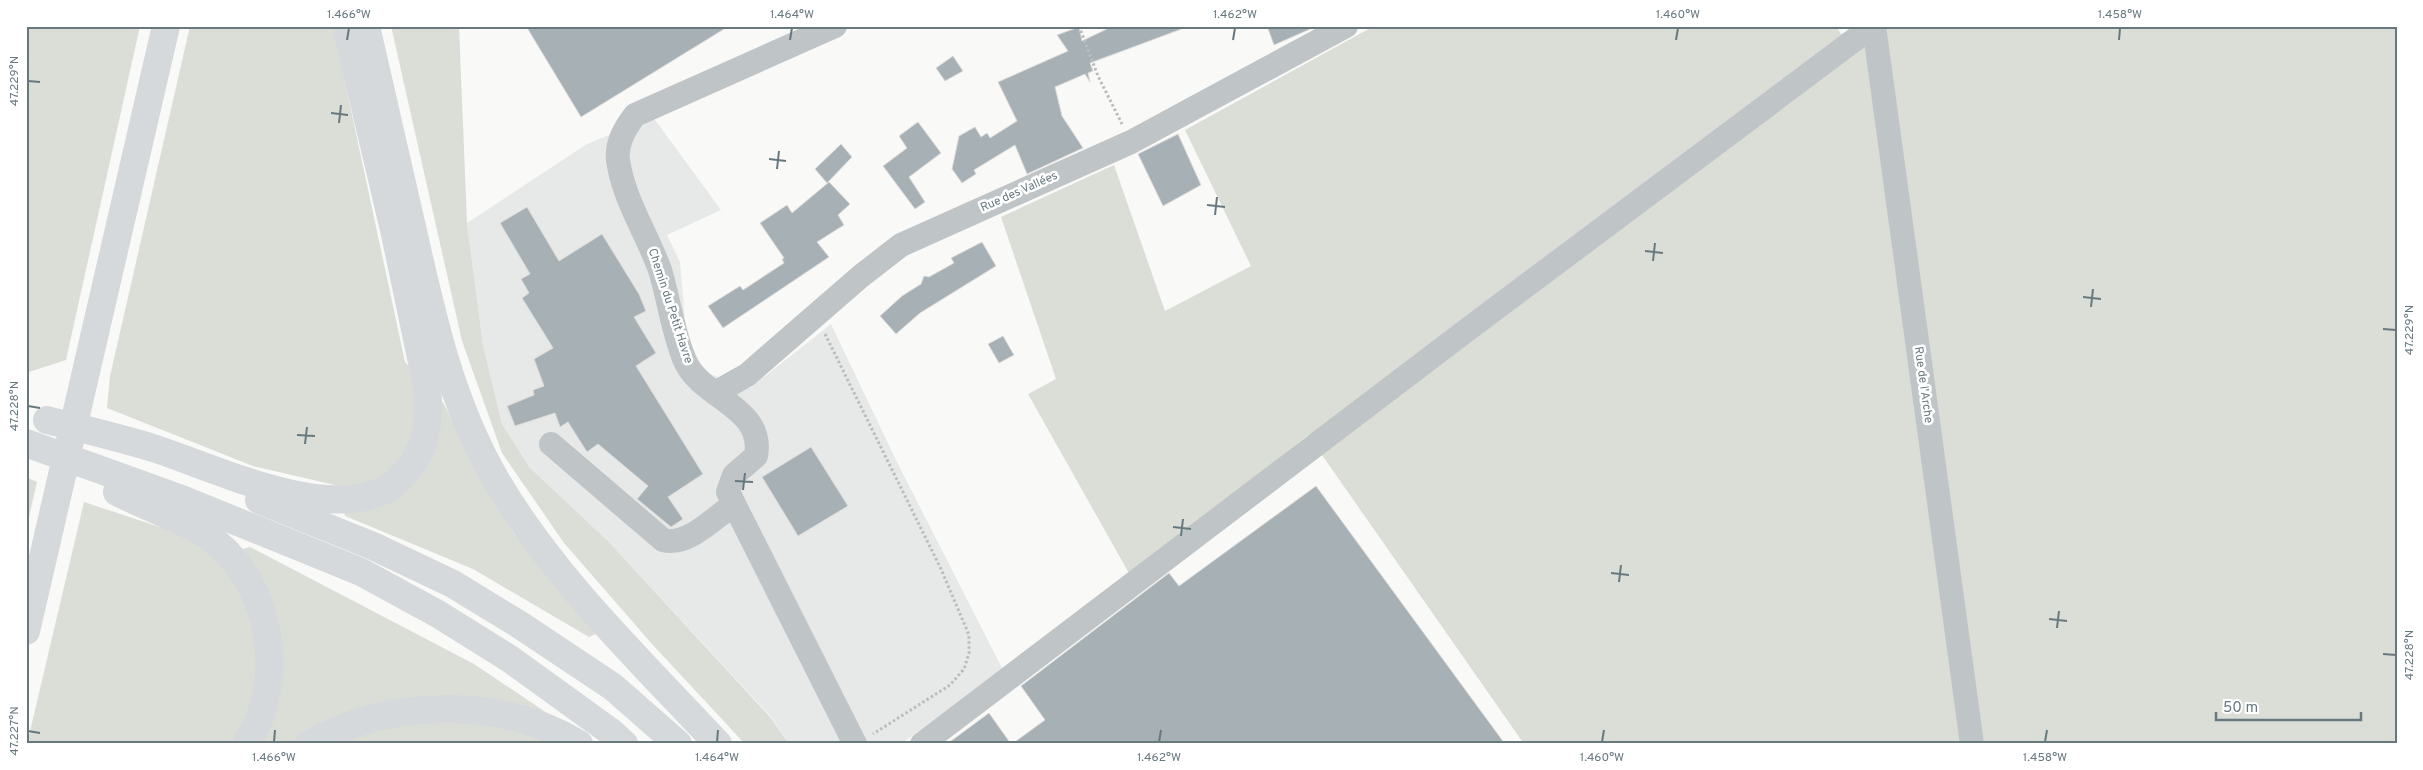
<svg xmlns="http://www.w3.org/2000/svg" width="2423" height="770" font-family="Overpass,sans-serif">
<rect width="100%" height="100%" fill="#f9f9f8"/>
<!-- built -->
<path fill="#e7e9e8" d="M653 117 721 210 667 235 680 262 686 333 704 372 750 388 831 324 897 462 1003 670 901 744H789L771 717 609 542 530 468 502 424 483 345 467 223 587 144Z"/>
<!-- green -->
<g fill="#daded7">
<path d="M26 26H140L66 360 26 373Z"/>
<path d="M190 26H333L405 362 444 404 481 481 514 534 598 633 589 637 473 569 345 516 339 486 253 466 107 408 110 376Z"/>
<path d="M391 26H459L467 223 483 345 502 424 530 468 609 542 771 718 789 744H745L652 644 564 543 502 453 462 341Z"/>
<path d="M1374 26H1836L1841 34 1860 26H2397V744H1524L1308 435 1130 575 1028 394 1056 379 1001 217 1114 165 1165 311 1251 266 1185 130Z"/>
<path d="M26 477 37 482 26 530Z"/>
<path d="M84 502 178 533 214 557 250 547 474 664 547 713 543 744H27Z"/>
</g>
<!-- building -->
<g fill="#a7b0b4" stroke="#dbdbda">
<path d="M526 26H729L581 117Z"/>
<path d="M1113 26 1187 27 1090 63 1093 71 1088 73 1090 82 1085 74 1055 87 1062 116 1083 148 1027 174 1015 145 974 170 976 174 962 183 952 169 959 136 975 127 981 137 987 133 990 138 1017 121 998 82 1068 51 1057 35 1079 27 1082 41Z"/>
<path d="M1267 26H1317L1274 45Z"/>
<path d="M953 56 963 71 945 81 936 68Z"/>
<path d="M918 122 941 153 909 177 925 202 915 209 883 166 907 148 899 136Z"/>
<path d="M1178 134 1201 185 1163 206 1138 154Z"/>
<path d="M841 144 852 157 827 183 815 169Z"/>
<path d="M829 182 850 204 838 215 844 225 817 242 829 257 723 328 708 306 740 286 743 290 784 263 782 259 784 258 760 223 787 205 792 213Z"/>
<path d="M527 207 559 261 602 234 639 294 646 311 634 317 656 353 636 366 703 474 668 497 683 519 671 527 637 499 648 486 598 444 587 452 568 422 560 427 555 413 515 426 507 406 534 395 533 390 544 386 534 359 553 348 522 298 529 293 521 279 530 274 500 223Z"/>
<path d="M982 242 996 266 920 313 896 334 880 316 902 296 921 284 924 276 929 277 954 263 951 258Z"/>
<path d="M1003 336 1014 355 999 363 988 344Z"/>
<path d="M811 447 848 506 798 536 762 477Z"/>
<path d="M1316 486 1505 744H1012L1045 720 1021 686 1169 573 1179 586Z"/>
<path d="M989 713 1011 744H947Z"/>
</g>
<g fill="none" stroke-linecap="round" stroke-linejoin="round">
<!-- path -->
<g stroke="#b9bdbf" stroke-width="3" stroke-dasharray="2.5 2.5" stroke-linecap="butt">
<path d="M1079 26 1098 76 1122 124"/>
<path d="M825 334 941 569 969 635V653L964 669 950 685 873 734"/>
</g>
<!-- minor -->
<g stroke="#bfc4c6" stroke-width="24">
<path d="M835 26 635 115C625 128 616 143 618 160 623 198 647 234 660 270 669 300 673 333 685 361 702 399 765 407 756 456L734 475 728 492 855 744"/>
<path d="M1874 26 1972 744"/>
<path d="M715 393 747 375 861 276 901 245 1131 142 1346 26"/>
<path d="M551 444 663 540C687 547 714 518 733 505"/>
<path d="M922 744 1467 330 1873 26"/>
</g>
<!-- major -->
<path stroke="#d5d9db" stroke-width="28" d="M26 631 166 26"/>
<!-- highway -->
<g stroke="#d5d9db" stroke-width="28">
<path d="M366 26C382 95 397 163 413 231 432 316 451 403 496 480 554 579 640 660 718 744"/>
<path d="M47 420C82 429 118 437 153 448 215 468 320 520 383 491 392 487 400 478 406 472 428 448 430 416 427 386L395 234 346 26"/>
<path d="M26 443 184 500 361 572 438 614 510 659 611 732 624 744"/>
<path d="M117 492C146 507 179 518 206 535 271 577 289 681 246 744"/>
<path d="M259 500 373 546 453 584 520 625 613 687 678 744"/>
<path d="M309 744C389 699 499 696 579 744"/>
</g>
</g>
<!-- ticks -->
<path fill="none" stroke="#67797f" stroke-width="2" d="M347 40 349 28M790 40 792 28M1233 40 1235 28M1676 40 1678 28M2119 40 2120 28M28 81 40 82M331 113 348 115M339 123 341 105M769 159 786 161M777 169 779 151M1207 205 1225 207M1215 215 1217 197M1645 251 1663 253M1653 261 1655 243M2083 297 2101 299M2091 307 2093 289M2383 329 2396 330M28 406 40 408M297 435 315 436M305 444 307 427M735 481 753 482M743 490 745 473M1173 527 1191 529M1181 536 1183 519M1611 573 1629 575M1619 582 1621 565M2049 619 2067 621M2057 628 2059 611M2383 654 2396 655M28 731 40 733M274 742 275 730M717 742 718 730M1159 742 1161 730M1602 742 1604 730M2045 742 2047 730"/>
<g text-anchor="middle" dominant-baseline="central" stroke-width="5" stroke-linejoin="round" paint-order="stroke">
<!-- street labels -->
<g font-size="12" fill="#67797f" stroke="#fff">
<text transform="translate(1019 192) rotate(-24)">Rue des Vallées</text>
<text transform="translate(670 306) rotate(72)">Chemin du Petit Havre</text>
<text transform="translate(1923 385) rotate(82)">Rue de l'Arche</text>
</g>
</g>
<!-- border -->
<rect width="2423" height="770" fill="none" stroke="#ffffff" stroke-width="55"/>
<!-- scale -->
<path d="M2216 712v8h145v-8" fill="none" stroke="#67797f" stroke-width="2.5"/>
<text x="2223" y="712" font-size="15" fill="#67797f" stroke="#ffffff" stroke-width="4" paint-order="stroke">50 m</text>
<rect x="28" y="28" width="2368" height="714" fill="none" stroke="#67797f" stroke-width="2"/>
<g font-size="12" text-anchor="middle" fill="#67797f">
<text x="349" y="18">1.466°W</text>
<text x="792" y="18">1.464°W</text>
<text x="1235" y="18">1.462°W</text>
<text x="1678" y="18">1.460°W</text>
<text x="2120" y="18">1.458°W</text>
<text transform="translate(14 81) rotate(-90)" y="4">47.229°N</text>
<text transform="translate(2409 330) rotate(-90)" y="4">47.229°N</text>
<text transform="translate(14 406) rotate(-90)" y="4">47.228°N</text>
<text transform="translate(2409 655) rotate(-90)" y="4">47.228°N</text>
<text transform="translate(14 731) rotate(-90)" y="4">47.227°N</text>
<text x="274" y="761">1.466°W</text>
<text x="717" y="761">1.464°W</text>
<text x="1159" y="761">1.462°W</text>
<text x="1602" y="761">1.460°W</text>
<text x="2045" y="761">1.458°W</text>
</g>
</svg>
